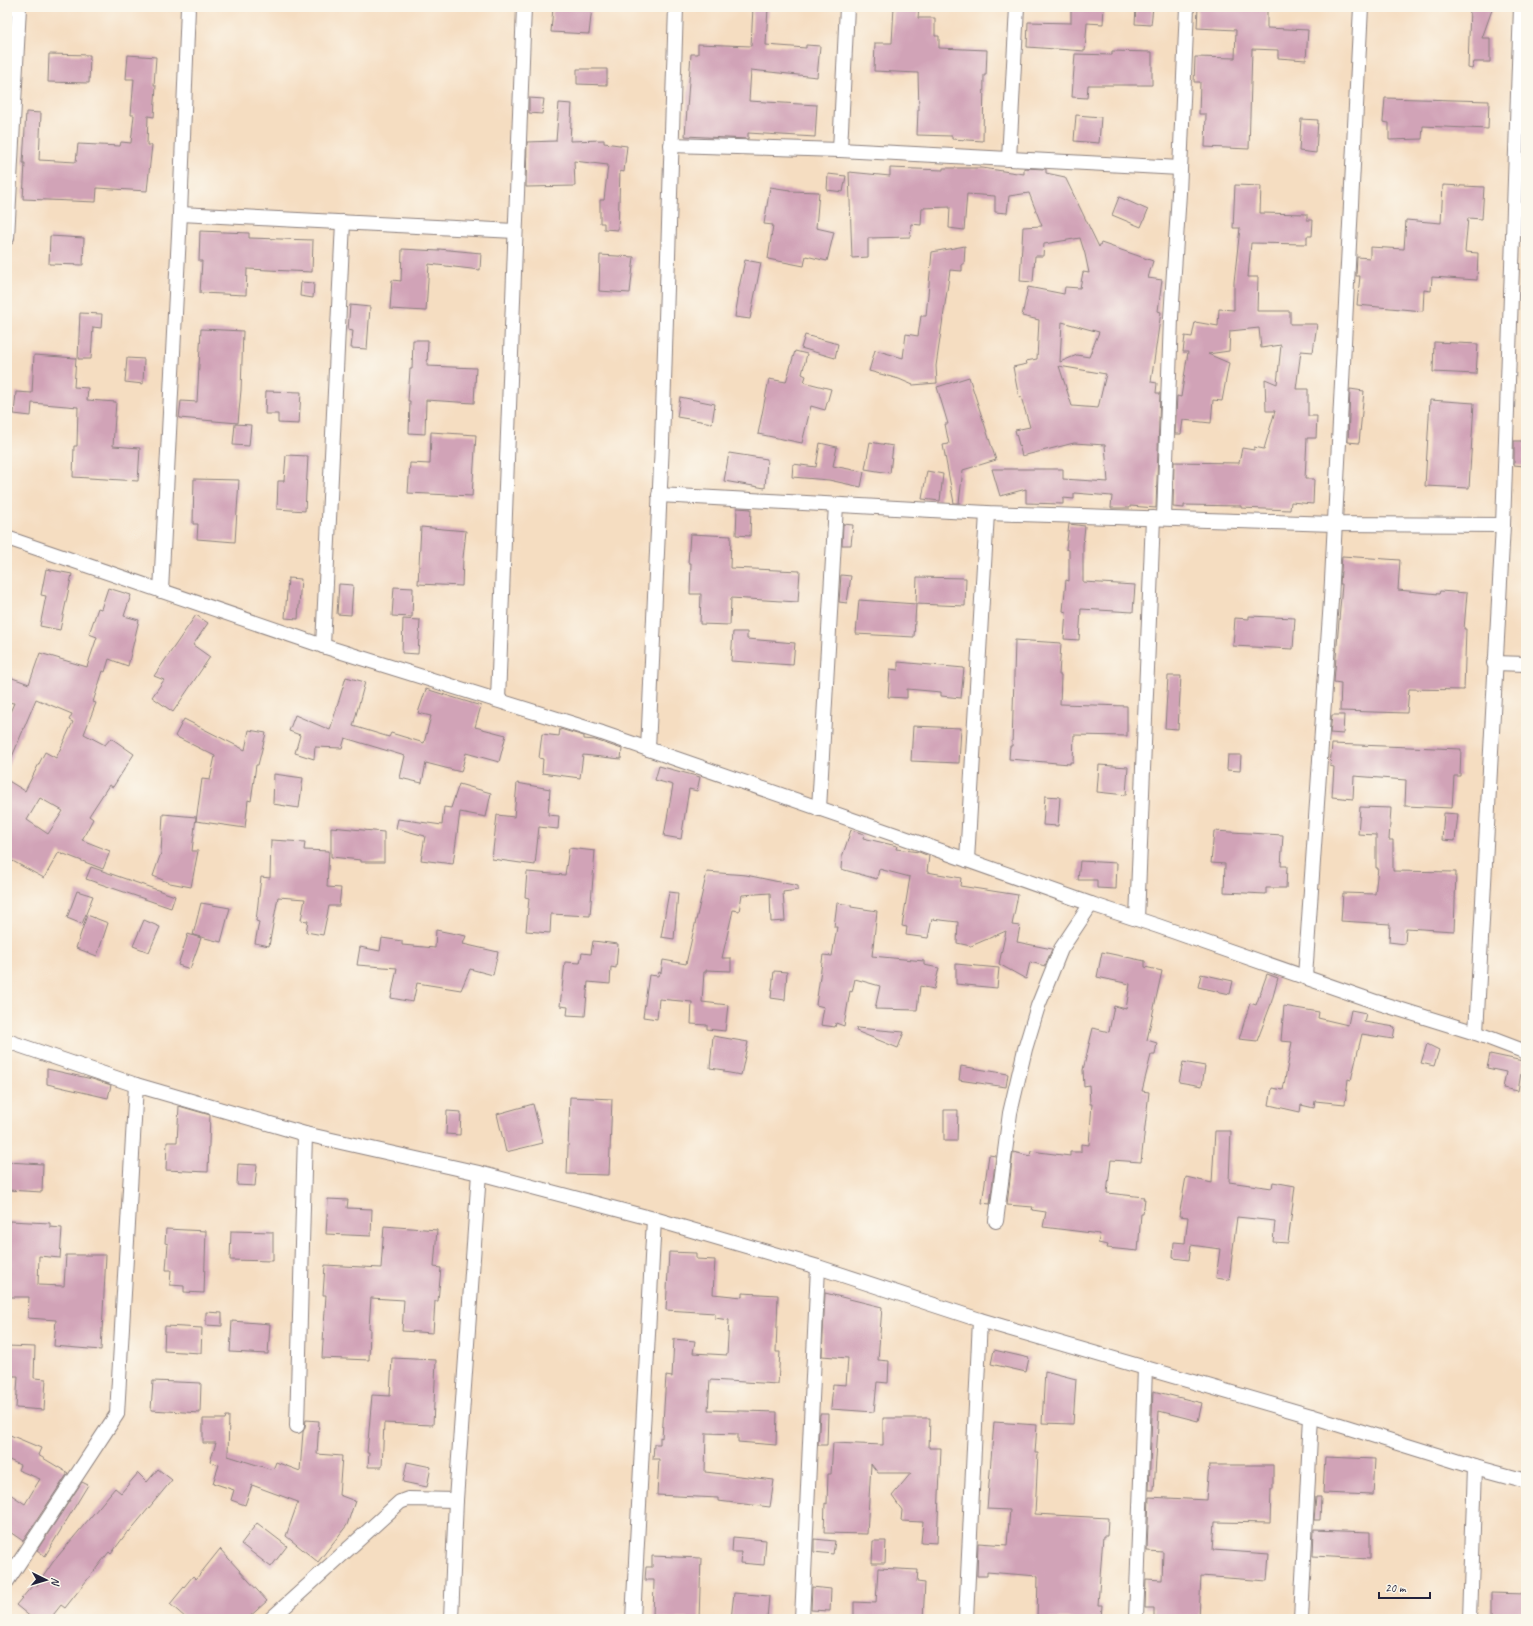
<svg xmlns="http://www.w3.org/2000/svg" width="1533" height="1626" font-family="Caveat,sans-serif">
<rect width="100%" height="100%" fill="#fbf7ec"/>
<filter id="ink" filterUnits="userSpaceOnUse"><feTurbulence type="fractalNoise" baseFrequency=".025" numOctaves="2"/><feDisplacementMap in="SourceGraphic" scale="8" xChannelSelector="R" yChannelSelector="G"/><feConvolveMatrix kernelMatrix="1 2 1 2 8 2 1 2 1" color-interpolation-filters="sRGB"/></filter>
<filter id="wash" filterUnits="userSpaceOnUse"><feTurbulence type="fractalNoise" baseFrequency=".012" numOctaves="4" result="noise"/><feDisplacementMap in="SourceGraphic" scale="16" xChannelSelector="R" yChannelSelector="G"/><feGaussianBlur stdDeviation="0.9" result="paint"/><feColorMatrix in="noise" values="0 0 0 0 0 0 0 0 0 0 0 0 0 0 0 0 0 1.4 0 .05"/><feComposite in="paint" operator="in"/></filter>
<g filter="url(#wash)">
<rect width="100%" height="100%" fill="#f5ddc1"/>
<g id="blocks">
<!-- building -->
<g fill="#d1a3b7" fill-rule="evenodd">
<path d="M553 7H592L589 34 551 32Z"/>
<path d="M753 7H768L766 45 806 48V45L820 46 817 77 751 70 749 101 817 105 815 137 748 133V139L685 136 691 54H698V44L751 46Z"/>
<path d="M894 7H919L918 18H935V36H939V48L987 50 986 75H984L983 141 952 139V136L917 135 918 110H919L918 73 874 71 875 43H892Z"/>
<path d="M1071 7H1104L1103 24 1087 23 1085 51 1027 47 1028 22 1071 23Z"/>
<path d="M1136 7H1153L1151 25 1135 24Z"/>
<path d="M1198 7H1267V28L1308 30 1306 60 1278 58V50L1252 49 1249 149 1205 147 1206 114H1199L1200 82H1194L1195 57 1235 58 1236 30 1197 28Z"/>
<path d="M1470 7H1493L1482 38H1490V62H1474L1472 69 1468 68Z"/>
<path d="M1112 51 1152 52V85H1088L1087 98 1072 97 1075 54 1112 55Z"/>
<path d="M49 54 90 55 89 83 48 82Z"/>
<path d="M128 55 156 57 154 85H156L154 117 148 116 147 145H152L147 191 97 188 96 202 23 199 25 163H23L26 112 41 113 39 160 76 162 78 144 120 146 121 142 131 143 134 115H131L134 79H126Z"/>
<path d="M577 69H607V85L577 84Z"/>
<path d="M529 98 544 99 542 114 529 113Z"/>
<path d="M1385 98 1489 101 1488 129 1423 126 1422 139 1389 140V123L1383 122Z"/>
<path d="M559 103 572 104 570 141 604 140V143L627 146 624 172 620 171 618 230 604 229V223H600V200H604L608 165 574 161 575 186 526 187 527 142 556 141Z"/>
<path d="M1076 115 1101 117 1099 143 1074 141Z"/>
<path d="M1301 119 1318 120 1316 153 1299 151Z"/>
<path d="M890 168 943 170V168H982L1024 174V168L1046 169V173L1065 177 1099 247 1101 243 1153 261 1148 278 1162 280 1158 311 1161 312 1151 382 1157 383 1156 393H1160L1156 508 1130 506V508H1111L1112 496 1074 493V499L1063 498V504L1026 503V489L1000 496 992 469H1063V479L1108 482 1105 445 1074 443 1022 456 1015 430 1030 427 1021 397 1019 398 1013 367 1027 364 1026 361 1037 359 1039 320 1022 316 1028 287 1064 294 1065 287 1080 288 1083 272 1089 273 1085 254 1080 238 1044 244 1043 256H1035L1033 282 1020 281 1023 227 1042 226 1029 193 1009 196 1007 213 995 212V196L967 194 964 230 949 228 950 207 922 208 921 225 911 224 910 237 868 238V257L852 258 849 172 890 176ZM1062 322 1099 332 1089 357 1077 355 1060 362ZM1059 366 1106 374 1098 408 1072 406Z"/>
<path d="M828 174 846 176 843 192 827 190Z"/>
<path d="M1235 185 1261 186 1260 213 1307 214V220H1313L1312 236H1307V244L1251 243 1248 277H1258L1257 311H1290V324H1317L1313 352 1301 351 1296 389H1308V416H1317L1316 438H1307L1305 479H1314L1313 504 1291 502 1290 510 1241 508V506L1184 505V508L1173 507 1174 462 1239 463 1242 448 1254 450V447L1264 449 1275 411H1266L1265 379 1277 384 1281 345 1261 348 1259 328 1230 331 1229 351 1208 354 1229 363 1222 401 1213 400 1211 423 1183 420 1181 434H1175L1177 396 1181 397 1188 352H1183L1185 336 1192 337 1195 322 1218 326 1219 309 1234 310V282L1240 228H1233Z"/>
<path d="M1443 185 1484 187 1482 219 1468 218 1465 252 1478 253 1477 280 1432 277 1431 291 1424 290 1423 311 1357 305 1360 276H1356L1357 257 1370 258V247L1404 249 1406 220 1441 223Z"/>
<path d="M770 187 790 190V191L819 192 816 228 834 232 827 261 806 256 804 266 768 259 773 225 764 224Z"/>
<path d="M1119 197 1148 210 1141 227 1112 215Z"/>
<path d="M200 231 249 233V238L313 240 312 272 247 269 246 295 200 293 202 261H199Z"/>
<path d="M50 236 84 238 83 265 49 264Z"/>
<path d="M965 246 964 264H962V271L950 270 936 366 937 383 913 385 899 379 869 371 875 350 903 358 906 334 918 336 921 316H926L932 252Z"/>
<path d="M402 249 439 251V249L481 253 480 270 429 264 426 311 390 309 392 280 401 281Z"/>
<path d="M600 255 634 257 630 293 599 291Z"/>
<path d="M745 260 761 263 750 319 735 317 739 292H738Z"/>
<path d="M301 282 314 283 313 298 300 296Z"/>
<path d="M350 305 370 307 367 349 351 348 353 331 348 330Z"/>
<path d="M80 313 102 314 101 328 93 327 91 359H78Z"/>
<path d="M201 329 243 331 241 390 238 423 179 418 181 401 197 402Z"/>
<path d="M805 335 838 344 835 358 801 348Z"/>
<path d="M413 340H428L427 366 476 368 474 403 426 400 425 434 409 433 410 401H408L410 369H412Z"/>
<path d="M1434 342 1478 344 1476 374 1433 372Z"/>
<path d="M795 351 807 354 802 374 806 376 804 382 831 389 825 410 811 406 802 443 758 434 769 379 786 382Z"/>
<path d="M34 355 76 358 74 387 88 388 87 400 116 402 113 446 140 448 138 481 73 477 74 446H77L78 407 32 403 31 416 14 414 16 392 32 393Z"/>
<path d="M127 358 144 359 143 384 125 382Z"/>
<path d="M969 377 996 460 963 470 959 503H954L943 445 949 444 945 424H948L937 387Z"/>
<path d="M1350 389 1364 391 1359 443 1348 442Z"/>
<path d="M266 391 301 392 299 424 278 423V414H265Z"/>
<path d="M680 397 715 404 712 423 677 417Z"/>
<path d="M1430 400 1474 403 1469 488 1425 486Z"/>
<path d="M235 424 251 425 249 446 233 445Z"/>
<path d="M431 432 476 435 472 496 408 493 410 463 430 464Z"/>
<path d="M1514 441H1525L1524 466 1514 465Z"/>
<path d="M870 442 893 446 890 473 865 469Z"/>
<path d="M820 443 837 447 833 466 864 472 861 487 829 480 792 477 793 464 816 467Z"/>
<path d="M729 453 767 459 765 488 724 481Z"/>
<path d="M286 455 308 456 305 511 277 509 278 481H284Z"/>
<path d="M927 471 943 474 940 501 922 499Z"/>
<path d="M194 479 239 480 235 542 197 539 198 524H193Z"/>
<path d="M737 508 751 509 750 536 736 535Z"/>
<path d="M843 524 853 525 851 545H842Z"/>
<path d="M1069 524 1085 526 1083 545V582L1135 585 1133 612 1081 609 1079 640 1064 639 1066 612 1063 611 1066 580 1069 581V550L1066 549Z"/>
<path d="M421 527 466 531 463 558 462 586 418 584Z"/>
<path d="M690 534 731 536 730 568 800 571 798 602 731 598 730 625 700 624 701 594H690L691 563H688Z"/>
<path d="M1342 556 1400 560 1398 590 1439 594 1440 591 1467 593 1464 629H1466L1464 690 1409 689 1407 713 1340 711 1341 683 1334 682 1342 584H1340Z"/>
<path d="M46 569 72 574 60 630 40 626 46 596 41 595Z"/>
<path d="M841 575 851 576 847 603 839 602Z"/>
<path d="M917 577 966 578 965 606 916 604 914 637 856 634 859 600 916 604Z"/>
<path d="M288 578 301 579 298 619 285 618Z"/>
<path d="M339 584 353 585 351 615 337 614Z"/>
<path d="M394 587 413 588 412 617 392 616Z"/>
<path d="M108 588 131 595 124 616 139 620 128 666 109 659 105 672 103 671 93 702 96 703 84 734 105 745 111 738 134 754 113 787 109 785 89 816 93 819 82 840 110 851 103 869 64 854 63 855 59 852 44 878 7 858V780L25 791 45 752 56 758 73 722 69 720 72 714 36 699 7 769V719L14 703 7 702V676L29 684 40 653 87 667 97 637 89 634 98 608 101 609ZM40 798 63 811 48 834 27 820Z"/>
<path d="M196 615 208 623 193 645 210 657 173 712 152 697 164 680 154 676Z"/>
<path d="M1249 616 1295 618 1293 649 1233 646 1235 618 1249 619Z"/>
<path d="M403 619 420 620 418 654 402 653Z"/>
<path d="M733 632H747V639L795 643 793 665 731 661Z"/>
<path d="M1015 640 1061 643 1059 675H1061L1060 704 1127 706V736L1074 735 1073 762H1070V764L1009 759 1010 746H1012Z"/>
<path d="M898 662 964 668 961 698 941 696V692L907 689V698L888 697 890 669 898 670Z"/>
<path d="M1168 676H1181L1178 729 1165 728Z"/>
<path d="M346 677 365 682 353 726 389 737 391 733 424 743 431 716 418 713 426 689 481 706 475 727 506 735 499 762 466 753 461 772 426 763 422 783 400 778 405 756 345 738 342 748 315 747 314 759 295 753 300 735 289 731 295 715 330 730Z"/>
<path d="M1332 715H1344L1343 734 1330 733Z"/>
<path d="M184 719 245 750 249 730 266 733 258 765H256L251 801 248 800 245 828 196 821 202 779 210 780 215 756 175 736Z"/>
<path d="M913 726 961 728 959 763 911 761Z"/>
<path d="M560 729 584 736V739L595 740 622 749 621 759 583 755 580 778 542 773 543 759 539 758 542 734 559 736Z"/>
<path d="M1332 744 1461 749 1460 776H1454L1452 808 1405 806 1406 780 1354 776 1353 799 1332 797 1334 767 1330 766Z"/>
<path d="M1228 755H1241L1240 771 1227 770Z"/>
<path d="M1099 765 1128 767 1126 795 1097 792Z"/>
<path d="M659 766 700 777 697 791 689 789 681 839 664 836 673 785 655 780Z"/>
<path d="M274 774 303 778 299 808 273 804Z"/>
<path d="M517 783 550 789 548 815 559 816 558 829 539 827 535 865 492 859 497 815 514 817Z"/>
<path d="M459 784 491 793 486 817 460 812 453 864 421 860 425 836 396 828 398 819 442 825 444 807 451 808Z"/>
<path d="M1045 796 1060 797 1058 826 1043 825Z"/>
<path d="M1360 807 1391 808 1389 840H1393V871L1456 872 1454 931 1406 928 1405 944 1389 942 1390 924 1341 921 1343 893 1375 894 1378 868H1376V835L1358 834Z"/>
<path d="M1444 813 1458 814 1455 841 1442 840Z"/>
<path d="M163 814 196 817 192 851H198L191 887 170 883 153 876 161 853Z"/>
<path d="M331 827 384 832V862H361V860L331 857Z"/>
<path d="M851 830 864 834 863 838 897 846 896 849 919 852 929 856 927 872 961 878 960 886 1018 895 1012 925 1020 926 1017 942 1052 949 1045 966 1030 962 1026 979 999 964 1006 931 971 946 957 943 958 922 932 919 928 938 906 935 907 927 902 926 910 877 879 869 877 879 841 869 842 857Z"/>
<path d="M1214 831 1283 835 1281 866H1287L1286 888H1266V894L1224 892 1225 864 1211 863Z"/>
<path d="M271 840 305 842 304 850 329 851 327 887 341 888 339 906H329L323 935 306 932 308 921 301 920 305 899 278 897 269 946 255 943 259 922 256 921 261 877 270 878Z"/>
<path d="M569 848 595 851 590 916 551 914 550 933 526 931 529 898 525 897 527 872 565 875Z"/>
<path d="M1080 861 1117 863 1116 889 1097 888V880H1078Z"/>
<path d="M91 867 175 896 171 908 86 879Z"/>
<path d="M707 872 746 875 798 886V890L783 892 785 921 771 922 770 893 742 895 739 911 733 910 722 958H731V971L706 970V972H704L702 1002 728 1005 725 1031 707 1029V1025L691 1024 692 1002 659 999 657 1019 643 1017 649 975 658 976 659 972 661 973 663 960 686 964Z"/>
<path d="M77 891 93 896 82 924 67 918Z"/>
<path d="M669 892 678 893 674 939 661 937Z"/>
<path d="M201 903 230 908 221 942 193 935Z"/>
<path d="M837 903 851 905V907L877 911 872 956 924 961V965L939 968 934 989 920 986 917 1010 875 1009 880 986 855 979 852 992 850 991 844 1026 836 1023 835 1027 821 1025 824 1007 816 1005 823 955 832 956 837 927H834Z"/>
<path d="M87 915 108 923 97 956 76 948Z"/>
<path d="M144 920 160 927 149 952 133 946Z"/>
<path d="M436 930 466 936 463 944 498 952 493 975 470 969 461 990 417 983 413 1002 391 998 397 968 357 965 360 947 380 951 382 938 402 941V945L435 948Z"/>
<path d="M188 934 201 938 190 969 178 965Z"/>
<path d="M593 941 618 944 616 968 611 967 610 984 588 982 585 1016 567 1015 568 1007 560 1006 565 962 580 963 582 953 591 954Z"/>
<path d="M1102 952 1145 961V967L1162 971 1147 1040 1157 1043 1155 1055H1151L1142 1091 1149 1092 1141 1162 1111 1160 1107 1193 1144 1197 1143 1199H1145L1143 1214H1141L1138 1251 1107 1248 1108 1245 1098 1243 1100 1234 1043 1227 1046 1212 1032 1210 1033 1207 1007 1205 1013 1152 1030 1156 1031 1151 1070 1156V1152H1081V1144L1089 1145 1092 1104H1090L1089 1085 1084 1086 1083 1070 1093 1028 1109 1032 1114 1006 1126 1009 1130 984 1097 977Z"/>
<path d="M956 964 999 968 997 988 956 984Z"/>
<path d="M774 971 787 972 785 1000 771 998Z"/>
<path d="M1201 974 1233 981 1230 994 1198 987Z"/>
<path d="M1267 974 1278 978 1271 1004 1257 1041 1239 1039 1250 1003 1256 1005Z"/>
<path d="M1284 1006 1319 1012 1318 1018 1348 1025 1351 1010 1366 1013 1364 1022 1395 1027 1393 1039 1362 1034 1351 1080 1348 1079 1345 1104 1315 1101 1314 1108 1301 1105 1300 1112 1269 1105 1272 1088 1283 1090 1292 1042 1281 1041Z"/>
<path d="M857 1028 904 1032 898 1048 856 1031Z"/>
<path d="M713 1036 748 1042 741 1075 724 1072V1070L710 1068Z"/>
<path d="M1427 1044 1439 1050 1434 1066 1421 1063Z"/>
<path d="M1490 1054 1523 1061 1518 1091 1503 1088 1506 1072 1487 1068Z"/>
<path d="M1183 1062 1205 1066 1202 1086 1179 1082Z"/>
<path d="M961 1066 1008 1074 1006 1087 959 1080Z"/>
<path d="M47 1069 92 1079 111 1085 108 1098 47 1084Z"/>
<path d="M570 1097 612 1099 609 1175 567 1174Z"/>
<path d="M533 1104 543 1143 506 1152 497 1114Z"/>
<path d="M179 1106 210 1115 208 1172 166 1170 167 1142H177Z"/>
<path d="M944 1110H958L957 1141H944Z"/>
<path d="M447 1111 461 1112 460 1135 446 1134Z"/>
<path d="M1215 1131H1231L1229 1182 1272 1188 1273 1182 1295 1186 1288 1243 1273 1242 1275 1221 1237 1217 1229 1280 1216 1278 1220 1249 1191 1245 1189 1260 1173 1258 1174 1242 1185 1243 1188 1217 1179 1216 1186 1177 1212 1183Z"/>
<path d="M989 1155 996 1156 990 1204 982 1203Z"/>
<path d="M7 1162 43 1164 42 1192 7 1190Z"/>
<path d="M238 1164 257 1165 255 1186 237 1185Z"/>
<path d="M328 1199 348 1200 347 1208 372 1209 371 1236 326 1234Z"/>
<path d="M9 1221 50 1223V1227L62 1228 60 1258 39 1256 38 1285 64 1286 66 1255H106L101 1350 54 1346 56 1320 28 1318 29 1297H7V1224H9Z"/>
<path d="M384 1226 437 1230 434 1267 441 1268 438 1301H435L433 1333 402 1331 404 1300 371 1298 369 1328H370L369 1360 322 1358 326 1295H323L325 1265 381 1268Z"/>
<path d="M166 1229 206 1231 204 1293 184 1292V1286L170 1285 171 1270H166L168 1244 165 1243Z"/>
<path d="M231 1231 273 1232V1261L230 1260Z"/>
<path d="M669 1252 696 1253V1259L715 1260 713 1294 742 1297V1293L778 1295 776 1352H780L778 1384 710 1380 708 1410 777 1412 776 1445 738 1442V1434L706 1433 705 1472 774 1480 770 1507 718 1501V1498L657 1495 659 1459H653L654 1444H660V1437L662 1438 666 1376 672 1377 674 1339 695 1341 693 1353 727 1355 729 1320 715 1318V1313L666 1310Z"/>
<path d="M825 1293 882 1307 878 1360 889 1361 888 1383 877 1382 874 1412 831 1409 833 1384 846 1385 848 1358 822 1356Z"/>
<path d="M206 1312 222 1313V1326L206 1325Z"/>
<path d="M232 1321 270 1324 268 1354 230 1352Z"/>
<path d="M165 1326 202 1328 201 1353 164 1351Z"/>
<path d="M7 1346 35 1347 34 1378 46 1379 44 1410 16 1408 18 1376H7Z"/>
<path d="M994 1350 1029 1358 1026 1372 991 1364Z"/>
<path d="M392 1358 436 1360 433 1425 384 1423 382 1467H368L369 1453H367L372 1395 390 1396Z"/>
<path d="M1045 1371 1076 1379 1073 1424 1042 1423Z"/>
<path d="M153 1381 201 1383 200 1413 151 1410Z"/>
<path d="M1153 1391 1202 1403 1198 1421 1159 1411 1154 1490H1149Z"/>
<path d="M820 1414H828L827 1445H818Z"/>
<path d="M226 1416H229L228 1456 273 1470 276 1462 300 1471 303 1432 305 1427 306 1420 319 1421 317 1454 342 1456 339 1495 355 1501 347 1525 318 1562 286 1536 298 1502 252 1485 245 1505 231 1500 234 1490 213 1483 219 1465 210 1462 216 1443H203V1419H225Z"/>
<path d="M883 1418H930L929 1448H941L937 1543 921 1542 923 1522 901 1521 902 1510 892 1496 911 1473H878L871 1464 867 1534 824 1533 825 1503 827 1504 828 1474H831L833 1443 883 1445Z"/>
<path d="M994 1422 1037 1425 1035 1453H1038L1035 1514 1108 1518 1107 1536H1103L1098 1605H1102L1101 1619H1037L1038 1576 987 1572V1576H977L978 1543 1007 1545 1010 1510 987 1509Z"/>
<path d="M10 1435 41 1448 38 1455 68 1473 23 1541 7 1530V1492L25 1504 40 1479 18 1470 20 1465 7 1459V1443Z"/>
<path d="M1325 1457 1375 1459 1373 1495 1323 1493Z"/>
<path d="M407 1462 431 1467 427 1487 403 1482Z"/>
<path d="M1209 1465H1273V1489H1271L1270 1523 1215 1522 1213 1550 1269 1554 1267 1581 1201 1576 1199 1619H1154V1608H1145L1146 1579 1162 1580 1163 1552 1147 1551 1149 1497 1206 1500Z"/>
<path d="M158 1469 172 1480 129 1532 128 1531 111 1554 109 1552 65 1608 61 1605 50 1619H33L16 1605 33 1585 36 1587 53 1562 115 1488 121 1493 138 1473 147 1482Z"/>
<path d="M82 1482 88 1485 45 1556 37 1550Z"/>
<path d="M1316 1497H1321L1320 1520H1314Z"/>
<path d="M257 1523 287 1546 271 1567 241 1544Z"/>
<path d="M1314 1530 1370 1532V1559L1313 1556Z"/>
<path d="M733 1537 766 1540 764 1565 740 1563 741 1552H732Z"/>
<path d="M814 1539 835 1541 833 1554 814 1552Z"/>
<path d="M873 1541H886L885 1563H872Z"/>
<path d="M220 1549 267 1601 247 1619H187L170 1604 193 1576 196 1579Z"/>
<path d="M652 1556 701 1558 699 1619 653 1618 654 1580H645L646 1567H652Z"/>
<path d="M878 1568 918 1570 917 1582 925 1583 923 1619H854V1602L876 1603Z"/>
<path d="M812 1587 831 1589 830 1611 811 1610Z"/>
<path d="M734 1593 769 1596 767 1619H731Z"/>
<path d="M1491 1593 1526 1594V1619H1491Z"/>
</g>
</g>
</g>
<g filter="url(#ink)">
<use href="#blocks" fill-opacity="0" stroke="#8c807e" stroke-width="1"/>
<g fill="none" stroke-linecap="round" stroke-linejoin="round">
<defs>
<g id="minor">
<path d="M671 145 840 150 1180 168"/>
<path d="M840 150 847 7"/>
<path d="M1009 159 1017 7"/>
<path d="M180 214 515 231"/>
<path d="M7 238 19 7"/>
<path d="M659 495 987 513 1334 524 1503 525"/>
<path d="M1164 518 1171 318 1179 193 1187 7"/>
<path d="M7 538 323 646 602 733 899 836 1091 904 1158 926 1376 1002 1476 1033 1526 1052"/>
<path d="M161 591 180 214 188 7"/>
<path d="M323 646 343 222"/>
<path d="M1494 663 1526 664"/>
<path d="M498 700 524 7"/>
<path d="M648 749 662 443 676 7"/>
<path d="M819 809 836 505"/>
<path d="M967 860 987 513"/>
<path d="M1137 919 1153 518"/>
<path d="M1305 977 1331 600 1361 7"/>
<path d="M1476 1033 1503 525 1521 7"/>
<path d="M7 1041 136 1085 305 1134 479 1173 654 1219 818 1267 980 1320 1311 1416 1475 1467 1526 1481"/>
<path d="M996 1221 1010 1113 1025 1049 1038 1006 1061 949 1091 904"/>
<path d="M297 1426 305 1134"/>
<path d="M7 1581 117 1414 136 1085"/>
<path d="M271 1619 400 1502 408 1499 456 1500"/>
<path d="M451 1619 456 1500 479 1173"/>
<path d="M633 1619 654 1219"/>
<path d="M802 1619 818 1267"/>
<path d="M966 1619 980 1320"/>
<path d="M1136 1619 1145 1368"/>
<path d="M1301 1619 1311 1416"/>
<path d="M1470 1619 1475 1467"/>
</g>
</defs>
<!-- minor casing -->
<use href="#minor" stroke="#8c807e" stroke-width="16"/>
<!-- minor -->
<use href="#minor" stroke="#fff" stroke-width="14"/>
</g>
</g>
<!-- margin -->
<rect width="1533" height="1626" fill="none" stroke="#fbf7ec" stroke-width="24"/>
<!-- north arrow -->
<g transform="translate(46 1580) rotate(95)" stroke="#fbf7ec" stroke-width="3" paint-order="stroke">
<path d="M0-3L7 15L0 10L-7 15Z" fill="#22223b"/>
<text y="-6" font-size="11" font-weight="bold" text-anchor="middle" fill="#22223b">N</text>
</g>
<!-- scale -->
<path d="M1379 1592v6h51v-6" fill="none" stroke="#22223b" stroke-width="2"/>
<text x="1385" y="1592" font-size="12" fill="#22223b" stroke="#fbf7ec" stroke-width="3" paint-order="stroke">20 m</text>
</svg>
